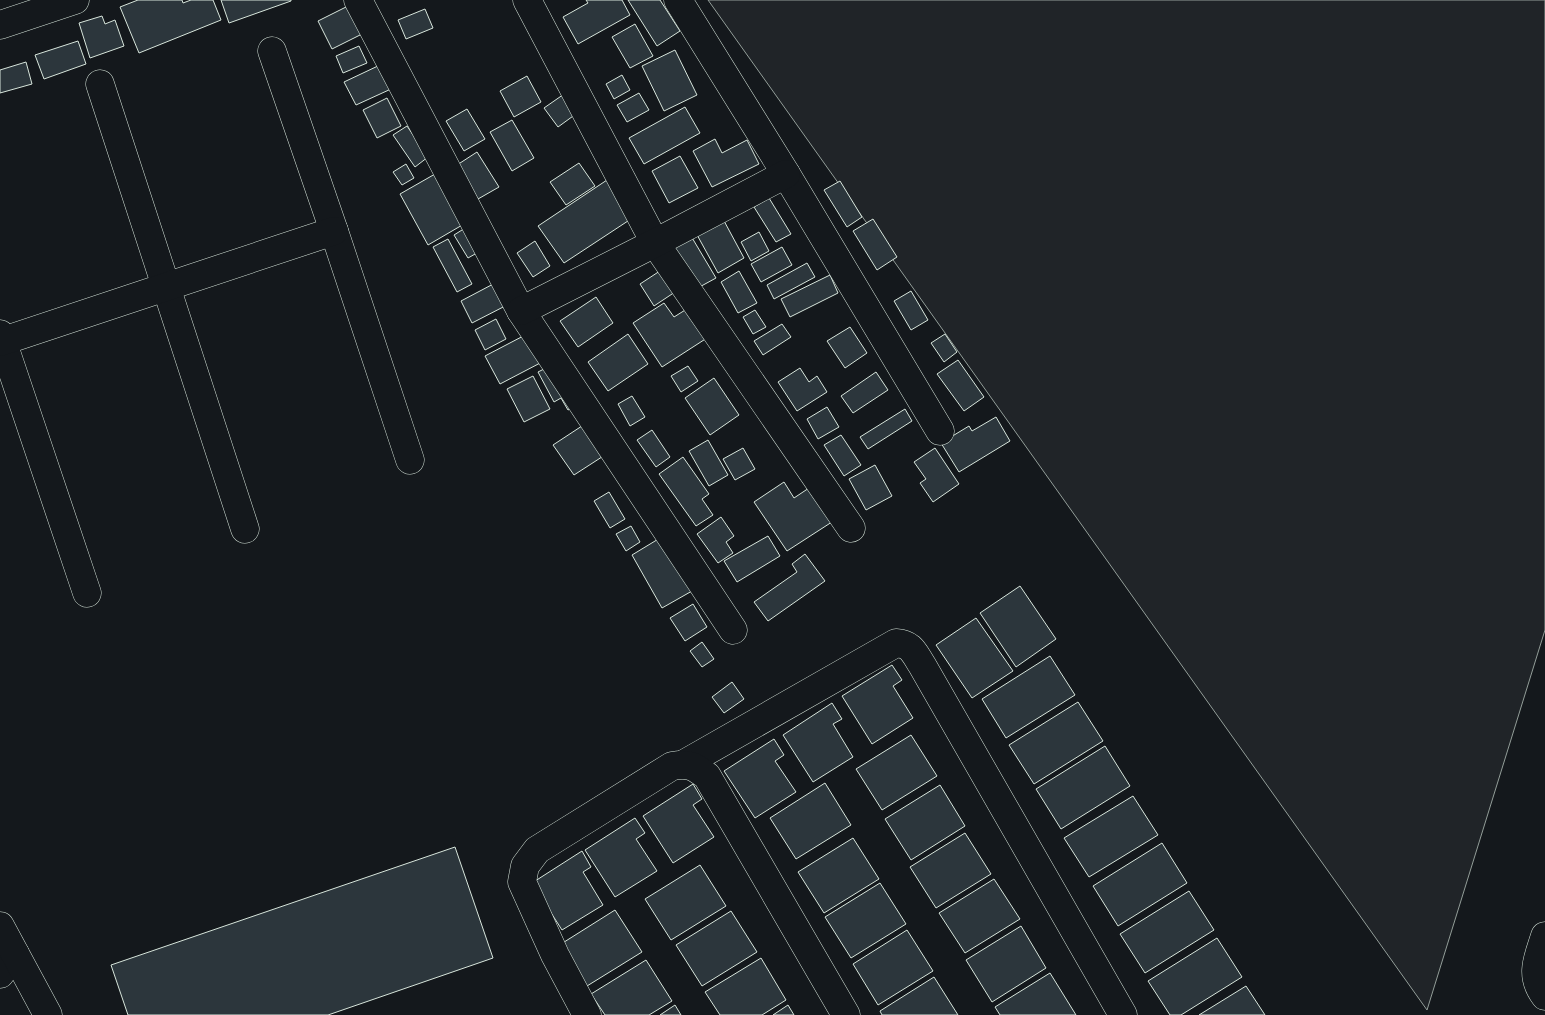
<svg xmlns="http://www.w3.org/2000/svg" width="1545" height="1015" font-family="Signika,sans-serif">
<rect width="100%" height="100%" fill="#14181c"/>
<!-- green -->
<path fill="#202428" stroke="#939e99" d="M708 0H1545V630L1427 1010Z"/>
<!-- building -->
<g fill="#2c363c" stroke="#d8e6dc">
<path d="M138 0H182L183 3 191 0H213L221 20 139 53 120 7Z"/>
<path d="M221 0H291V1L229 23Z"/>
<path d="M586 0H622L630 15 578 44 563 17 588 3Z"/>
<path d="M628 0H660L680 31 657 46Z"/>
<path d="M354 3 368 31 332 49 318 21Z"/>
<path d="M425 9 433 28 406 39 398 20Z"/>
<path d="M102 16 105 24 115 20 124 46 90 58 79 23Z"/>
<path d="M635 24 653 56 630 68 612 37Z"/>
<path d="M78 41 86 64 44 79 35 55Z"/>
<path d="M359 46 367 63 343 73 336 56Z"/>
<path d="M675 50 697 95 664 111 642 66Z"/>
<path d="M26 62 32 84 0 93V70Z"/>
<path d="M380 65 391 89 356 105 344 82Z"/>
<path d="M622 75 630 90 614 99 606 84Z"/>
<path d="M527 76 541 102 514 117 500 91Z"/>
<path d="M567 92 580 111 558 127 544 108Z"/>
<path d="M639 93 649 110 627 122 617 105Z"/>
<path d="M387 98 401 126 377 138 363 110Z"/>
<path d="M685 107 700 133 644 164 629 138Z"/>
<path d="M467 109 485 139 464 151 446 121Z"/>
<path d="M512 120 534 158 512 171 490 132Z"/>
<path d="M407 126 428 157 415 167 393 135Z"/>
<path d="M715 139 722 153 747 140 759 164 712 187 693 151Z"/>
<path d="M477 152 499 187 478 199 457 165Z"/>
<path d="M680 156 698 188 669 203 652 171Z"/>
<path d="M579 163 595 186 566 205 550 182Z"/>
<path d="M406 164 414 178 402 185 393 172Z"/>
<path d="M435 174 464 224 428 245 400 194Z"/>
<path d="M610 178 634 217 564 263 538 226Z"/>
<path d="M840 181 862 217 847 227 824 190Z"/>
<path d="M769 198 791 234 776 242 754 207Z"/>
<path d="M723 219 744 258 718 273 696 233Z"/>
<path d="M873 219 897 257 877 270 853 231Z"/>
<path d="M470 225 484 249 468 258 454 235Z"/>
<path d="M759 232 769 251 751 261 741 242Z"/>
<path d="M691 236 716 278 694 290 670 249Z"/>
<path d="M448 239 472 284 457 292 433 247Z"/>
<path d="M535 241 550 266 533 277 517 253Z"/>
<path d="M782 247 792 265 761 282 751 264Z"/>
<path d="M807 263 815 277 774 299 767 285Z"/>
<path d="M666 267 681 288 654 306 640 284Z"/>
<path d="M739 271 757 303 738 313 721 282Z"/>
<path d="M830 275 838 293 790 317 781 299Z"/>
<path d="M497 282 509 304 472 323 461 301Z"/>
<path d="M911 291 928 320 911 330 894 301Z"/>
<path d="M596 297 613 323 578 347 560 321Z"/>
<path d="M664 303 674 317 690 307 710 336 662 367 633 323Z"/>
<path d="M755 310 766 327 753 334 743 317Z"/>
<path d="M496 319 506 339 485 350 475 330Z"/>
<path d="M782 324 791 337 763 355 754 341Z"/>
<path d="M850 327 867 353 845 368 827 341Z"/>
<path d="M529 333 544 361 500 384 485 356Z"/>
<path d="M628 334 648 364 608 391 588 362Z"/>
<path d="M945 334 957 352 944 362 931 343Z"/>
<path d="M958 360 984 397 964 411 937 374Z"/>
<path d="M554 364 576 406 568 410 561 398 554 402 538 372Z"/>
<path d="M688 366 698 381 681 392 671 376Z"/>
<path d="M800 368 809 382 817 376 827 392 797 411 778 382Z"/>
<path d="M876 372 888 390 853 413 841 396Z"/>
<path d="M533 376 550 409 524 422 507 389Z"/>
<path d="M714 378 739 415 710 435 685 398Z"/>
<path d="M632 396 645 417 630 426 618 404Z"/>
<path d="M827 407 839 427 818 439 807 419Z"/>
<path d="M905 409 912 421 868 449 860 437Z"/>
<path d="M996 417 1010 441 959 472 941 443 969 426 972 431Z"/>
<path d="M588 422 608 453 574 475 553 445Z"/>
<path d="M652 430 670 457 656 467 637 440Z"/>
<path d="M841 435 861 465 844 476 824 445Z"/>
<path d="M708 440 728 475 709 486 689 451Z"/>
<path d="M743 448 755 469 735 480 723 459Z"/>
<path d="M935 448 959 484 933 502 920 483 926 479 914 462Z"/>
<path d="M683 457 709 494 702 499 713 515 696 526 659 474Z"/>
<path d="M875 465 892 496 866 510 849 479Z"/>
<path d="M784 482 794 498 812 486 835 520 787 551 754 502Z"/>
<path d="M609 492 625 519 610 528 594 501Z"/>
<path d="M721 517 734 536 726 542 733 553 718 563 697 534Z"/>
<path d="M631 526 640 542 626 551 616 534Z"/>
<path d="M768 536 780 556 737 582 724 561Z"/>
<path d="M660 538 692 591 662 608 632 555Z"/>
<path d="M805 554 825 581 768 621 754 602 797 572 792 564Z"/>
<path d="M1020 586 1056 639 1016 667 980 613Z"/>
<path d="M693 604 707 627 685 641 670 618Z"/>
<path d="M976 618 1013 671 972 698 936 645Z"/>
<path d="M702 642 714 659 702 667 690 651Z"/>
<path d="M1050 656 1075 695 1006 738 982 699Z"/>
<path d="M892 665 902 680 893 686 913 718 872 744 842 696Z"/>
<path d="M732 682 744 699 724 713 712 697Z"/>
<path d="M1078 702 1103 741 1034 784 1009 745Z"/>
<path d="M832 703 842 719 833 724 853 757 813 782 783 735Z"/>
<path d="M911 735 937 776 882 810 856 769Z"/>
<path d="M774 739 784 755 775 761 796 792 755 818 724 771Z"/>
<path d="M1105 746 1130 786 1061 829 1036 789Z"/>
<path d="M825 783 851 825 796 859 770 818Z"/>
<path d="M693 784 702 799 693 805 714 837 673 863 643 816Z"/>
<path d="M940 785 965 826 911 860 885 819Z"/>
<path d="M1133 796 1158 835 1089 877 1064 838Z"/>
<path d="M635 818 645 833 636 839 657 871 615 897 585 850Z"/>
<path d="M965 833 991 874 936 908 910 867Z"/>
<path d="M853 838 879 879 824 913 798 872Z"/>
<path d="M1162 843 1187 883 1118 926 1093 886Z"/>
<path d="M455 847 493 958 328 1015H128L111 965Z"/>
<path d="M582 851 591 867 583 872 603 905 562 930 532 883Z"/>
<path d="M700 865 726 906 671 940 645 899Z"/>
<path d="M994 879 1020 919 965 953 939 913Z"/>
<path d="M880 883 906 924 851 958 825 917Z"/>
<path d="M1189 891 1214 930 1145 973 1120 934Z"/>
<path d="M615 910 642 952 587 986 561 944Z"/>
<path d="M731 911 757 952 702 986 676 945Z"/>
<path d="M1021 926 1046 968 992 1002 966 960Z"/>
<path d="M907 930 933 971 878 1005 853 964Z"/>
<path d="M1217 938 1242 977 1181 1015H1170L1148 981Z"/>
<path d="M761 958 786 1000 762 1015H720L705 992Z"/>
<path d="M646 960 672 1001 649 1015H605L591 994Z"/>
<path d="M1050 973 1076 1015H1000L995 1007Z"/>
<path d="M934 977 958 1015H882L880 1011Z"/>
<path d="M1246 986 1265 1015H1199Z"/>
<path d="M675 1005 681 1015H660Z"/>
<path d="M788 1005 794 1015H773Z"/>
</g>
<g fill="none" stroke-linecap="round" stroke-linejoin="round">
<defs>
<g id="street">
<path d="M358 0 521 311 733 630"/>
<path d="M527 0 655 243 851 528"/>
<path d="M678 0 786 174 940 431"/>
<path d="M0 25 75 0"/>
<path d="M272 51 334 231 410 460"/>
<path d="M100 84 245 529"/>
<path d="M521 311 655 243 786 174"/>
<path d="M0 334 87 593"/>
<path d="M0 342 334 231"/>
<path d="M684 764 896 643C912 644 914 653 922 665L1123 1015"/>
<path d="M1545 936C1538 958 1529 975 1545 996"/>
<path d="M0 974 15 954"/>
<path d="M587 1015 555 955 522 882 525 866 537 850 672 766C689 763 694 766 707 776L846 1015"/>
</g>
<path id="secondary" d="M0 926 48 1015"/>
</defs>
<!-- street casing -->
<use href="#street" stroke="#d8e6dc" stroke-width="29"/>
<!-- secondary casing -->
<use href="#secondary" stroke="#d8e6dc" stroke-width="29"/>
<!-- street -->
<use href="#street" stroke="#14181c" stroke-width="28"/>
<!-- secondary -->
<use href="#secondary" stroke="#14181c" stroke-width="28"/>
</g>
</svg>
